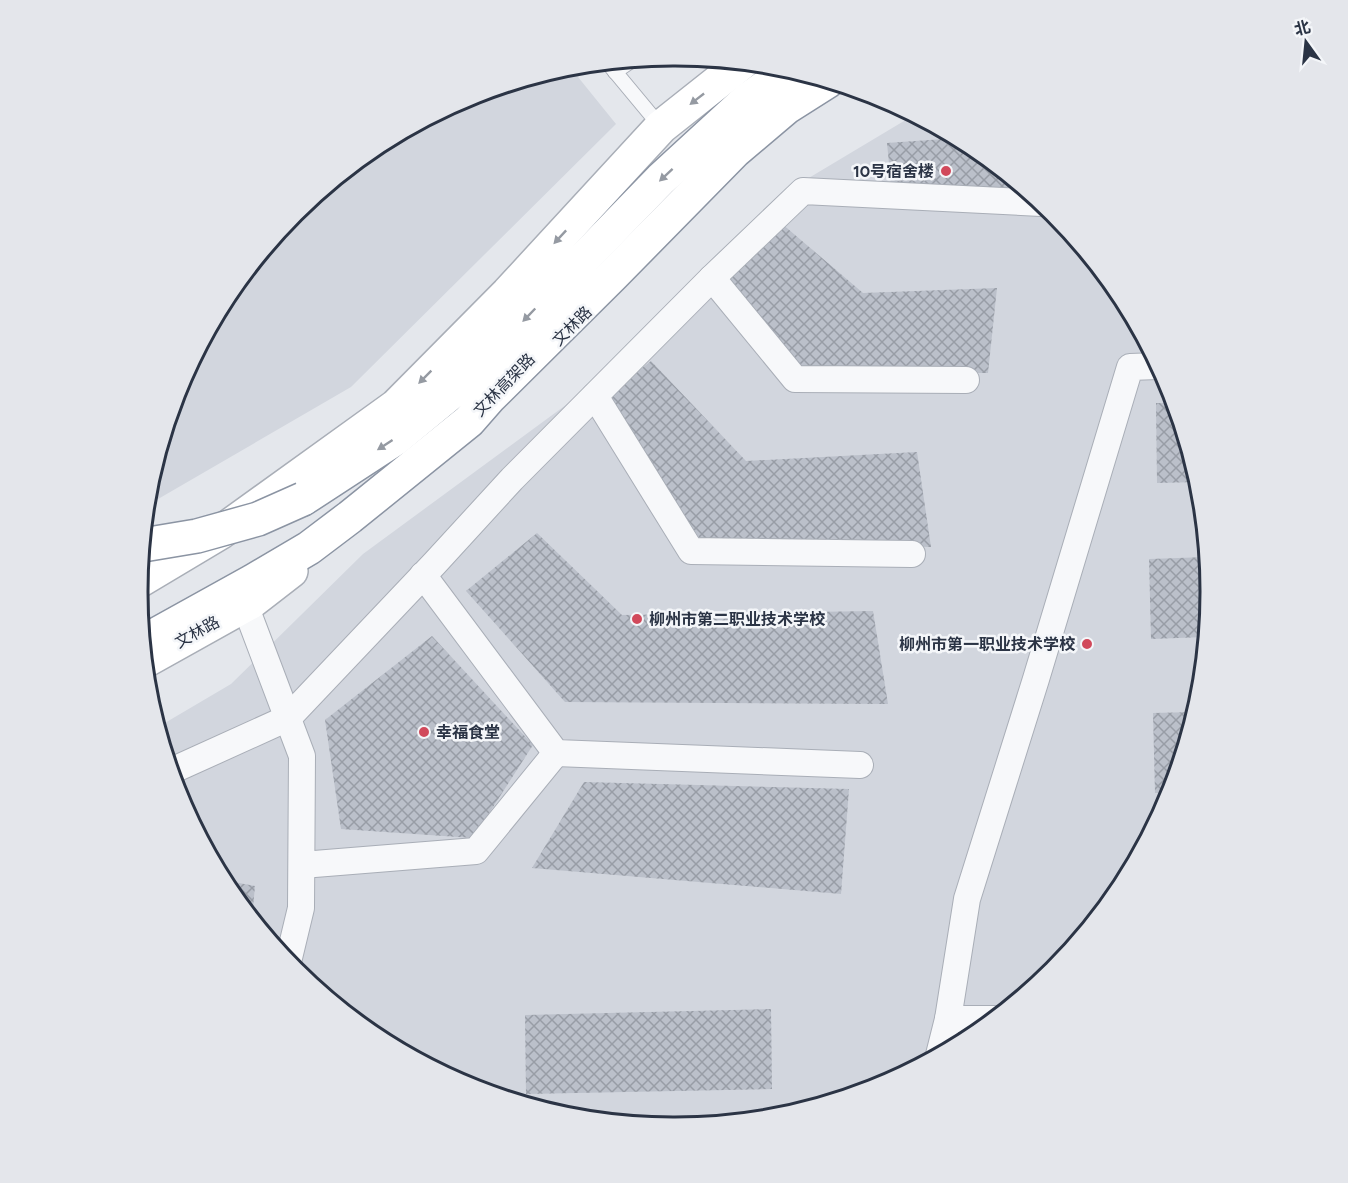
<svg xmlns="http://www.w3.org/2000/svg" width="1348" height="1183" font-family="Figtree,'Noto Sans SC',sans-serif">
<defs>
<pattern id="building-cross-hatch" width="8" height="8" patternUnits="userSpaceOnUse" patternTransform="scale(1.5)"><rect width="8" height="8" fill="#bbc0ca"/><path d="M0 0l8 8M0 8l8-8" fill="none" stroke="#989da6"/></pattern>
</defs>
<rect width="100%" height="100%" fill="#e4e7ec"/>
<!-- built -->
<g fill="#d2d6de">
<path d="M594 63 578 77 616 124 351 387 146 506 148 487 179 386 229 293 295 212 377 146 469 96 570 66Z"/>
<path d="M914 115 972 146 1053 213 1120 294 1169 387 1200 487 1210 592 1200 696 1169 797 1119 890 1053 971 971 1037 879 1087 778 1117 674 1127 569 1117 469 1087 376 1037 295 970 228 889 179 796 158 727 231 684 363 554 574 399 777 197Z"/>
</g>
<!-- building -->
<g fill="url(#building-cross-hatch)">
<path d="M958 138 972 146 1034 197 892 195 887 143Z"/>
<path d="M774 217 863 293 997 288 988 373H803L715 283Z"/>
<path d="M651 361 746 461 917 452 931 547 702 542 606 396Z"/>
<path d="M1156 403H1174L1198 482 1157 483Z"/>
<path d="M537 533 622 615 873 611 888 704 565 702 466 591Z"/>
<path d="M1207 557 1210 592 1205 637 1151 639 1149 559Z"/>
<path d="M432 636 533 745 473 838 341 829 325 720Z"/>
<path d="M1195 712 1170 793H1155L1153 713Z"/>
<path d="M584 782 849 789 841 894 532 868Z"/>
<path d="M223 880 255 886 252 918 228 889Z"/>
<path d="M771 1009 772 1089 526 1094 525 1015Z"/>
</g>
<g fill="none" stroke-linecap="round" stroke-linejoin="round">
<defs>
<g id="service">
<path d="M607 62 661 127"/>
<path d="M615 72 634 59"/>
</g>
<g id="minor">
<path d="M712 278 795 379 966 380"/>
<path d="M595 396 691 551 912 554"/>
<path d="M423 575 556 753 860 765"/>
<path d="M245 605 302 756 301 908 288 962"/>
<path d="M171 771 288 718 435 563 512 479 712 278 803 191 1041 203"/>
<path d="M302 865 476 851 556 753"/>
<path d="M948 1019H994"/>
<path d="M939 1055 948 1019 967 899 1036 679 1130 367 1158 366"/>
</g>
<g id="secondary">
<path d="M139 581 221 532 396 406 508 293 661 127 743 62"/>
<path d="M145 661 251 602 291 571"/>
</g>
<g id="trunk">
<path d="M303 499 395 439 464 382 661 179 747 100 790 69"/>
<path d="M143 642 253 581 309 548 350 517 469 421 490 397 613 275 735 151 787 107 828 81"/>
</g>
</defs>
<!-- service casing -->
<use href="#service" stroke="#a9aeb7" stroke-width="16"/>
<!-- minor casing -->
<use href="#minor" stroke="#a9aeb7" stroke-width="28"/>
<!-- secondary casing -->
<use href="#secondary" stroke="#a9aeb7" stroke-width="36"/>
<!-- trunk casing -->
<use href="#trunk" stroke="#8b94a3" stroke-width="36"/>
<!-- service -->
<use href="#service" stroke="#f7f8fa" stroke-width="14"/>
<!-- minor -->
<use href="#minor" stroke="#f7f8fa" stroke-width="26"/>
<!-- secondary -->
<use href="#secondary" stroke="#fff" stroke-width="33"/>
<!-- trunk -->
<use href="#trunk" stroke="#fff" stroke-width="33"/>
<defs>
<path id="trunk-bridge" d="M143 545 197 536 258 519 303 499"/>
</defs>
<!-- trunk-bridge casing -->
<use href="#trunk-bridge" stroke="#8b94a3" stroke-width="36" stroke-linecap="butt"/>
<!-- trunk-bridge -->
<use href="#trunk-bridge" stroke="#fff" stroke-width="33"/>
</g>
<!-- one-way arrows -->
<defs><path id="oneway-solid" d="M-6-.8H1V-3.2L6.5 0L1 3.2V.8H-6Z" transform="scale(1.5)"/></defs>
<g fill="#959aa2">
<use href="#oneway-solid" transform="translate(697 99) rotate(142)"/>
<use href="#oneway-solid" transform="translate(666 175) rotate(137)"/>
<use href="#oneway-solid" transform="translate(560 237) rotate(133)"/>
<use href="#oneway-solid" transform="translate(529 315) rotate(134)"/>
<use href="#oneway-solid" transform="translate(425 377) rotate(135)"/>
<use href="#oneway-solid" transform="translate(385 445) rotate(147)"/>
</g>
<!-- markers -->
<g fill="#d1495b" stroke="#f4f6f9" stroke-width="2">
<circle cx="946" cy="171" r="6"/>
<circle cx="637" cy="619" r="6"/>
<circle cx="1087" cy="644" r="6"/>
<circle cx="424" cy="732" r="6"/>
</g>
<g text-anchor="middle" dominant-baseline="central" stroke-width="5" stroke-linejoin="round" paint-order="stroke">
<!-- poi labels -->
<g font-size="16" font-weight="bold" fill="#2b3445" stroke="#f4f6f9" text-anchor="end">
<text x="934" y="171">10号宿舍楼</text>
<text x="649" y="619" text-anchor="start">柳州市第二职业技术学校</text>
<text x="1075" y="644">柳州市第一职业技术学校</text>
<text x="436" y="732" text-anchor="start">幸福食堂</text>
</g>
<!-- street labels -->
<g font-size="16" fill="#2b3445" stroke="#f4f6f9">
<text transform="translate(572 326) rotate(-45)">文林路</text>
<text transform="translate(504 385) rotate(-46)">文林高架路</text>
<text transform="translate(197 632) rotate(-29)">文林路</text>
</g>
</g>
<!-- crop -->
<path d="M0 0H1348V1183H0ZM673 66H675A525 525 0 0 1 1200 591V592A525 525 0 0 1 675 1117H673A525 525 0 0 1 148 592V591A525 525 0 0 1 673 66Z" fill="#e4e6eb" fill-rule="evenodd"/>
<path fill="none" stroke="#2b3445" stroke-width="3" d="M673 66H675A525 525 0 0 1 1200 591V592A525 525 0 0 1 675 1117H673A525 525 0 0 1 148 592V591A525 525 0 0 1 673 66Z"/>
<!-- north arrow -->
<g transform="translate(1306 42) rotate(345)" stroke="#f4f6f9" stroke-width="4.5" paint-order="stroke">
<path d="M0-4.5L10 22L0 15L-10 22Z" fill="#2b3445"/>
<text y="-9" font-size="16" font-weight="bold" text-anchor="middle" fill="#2b3445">北</text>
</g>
</svg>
